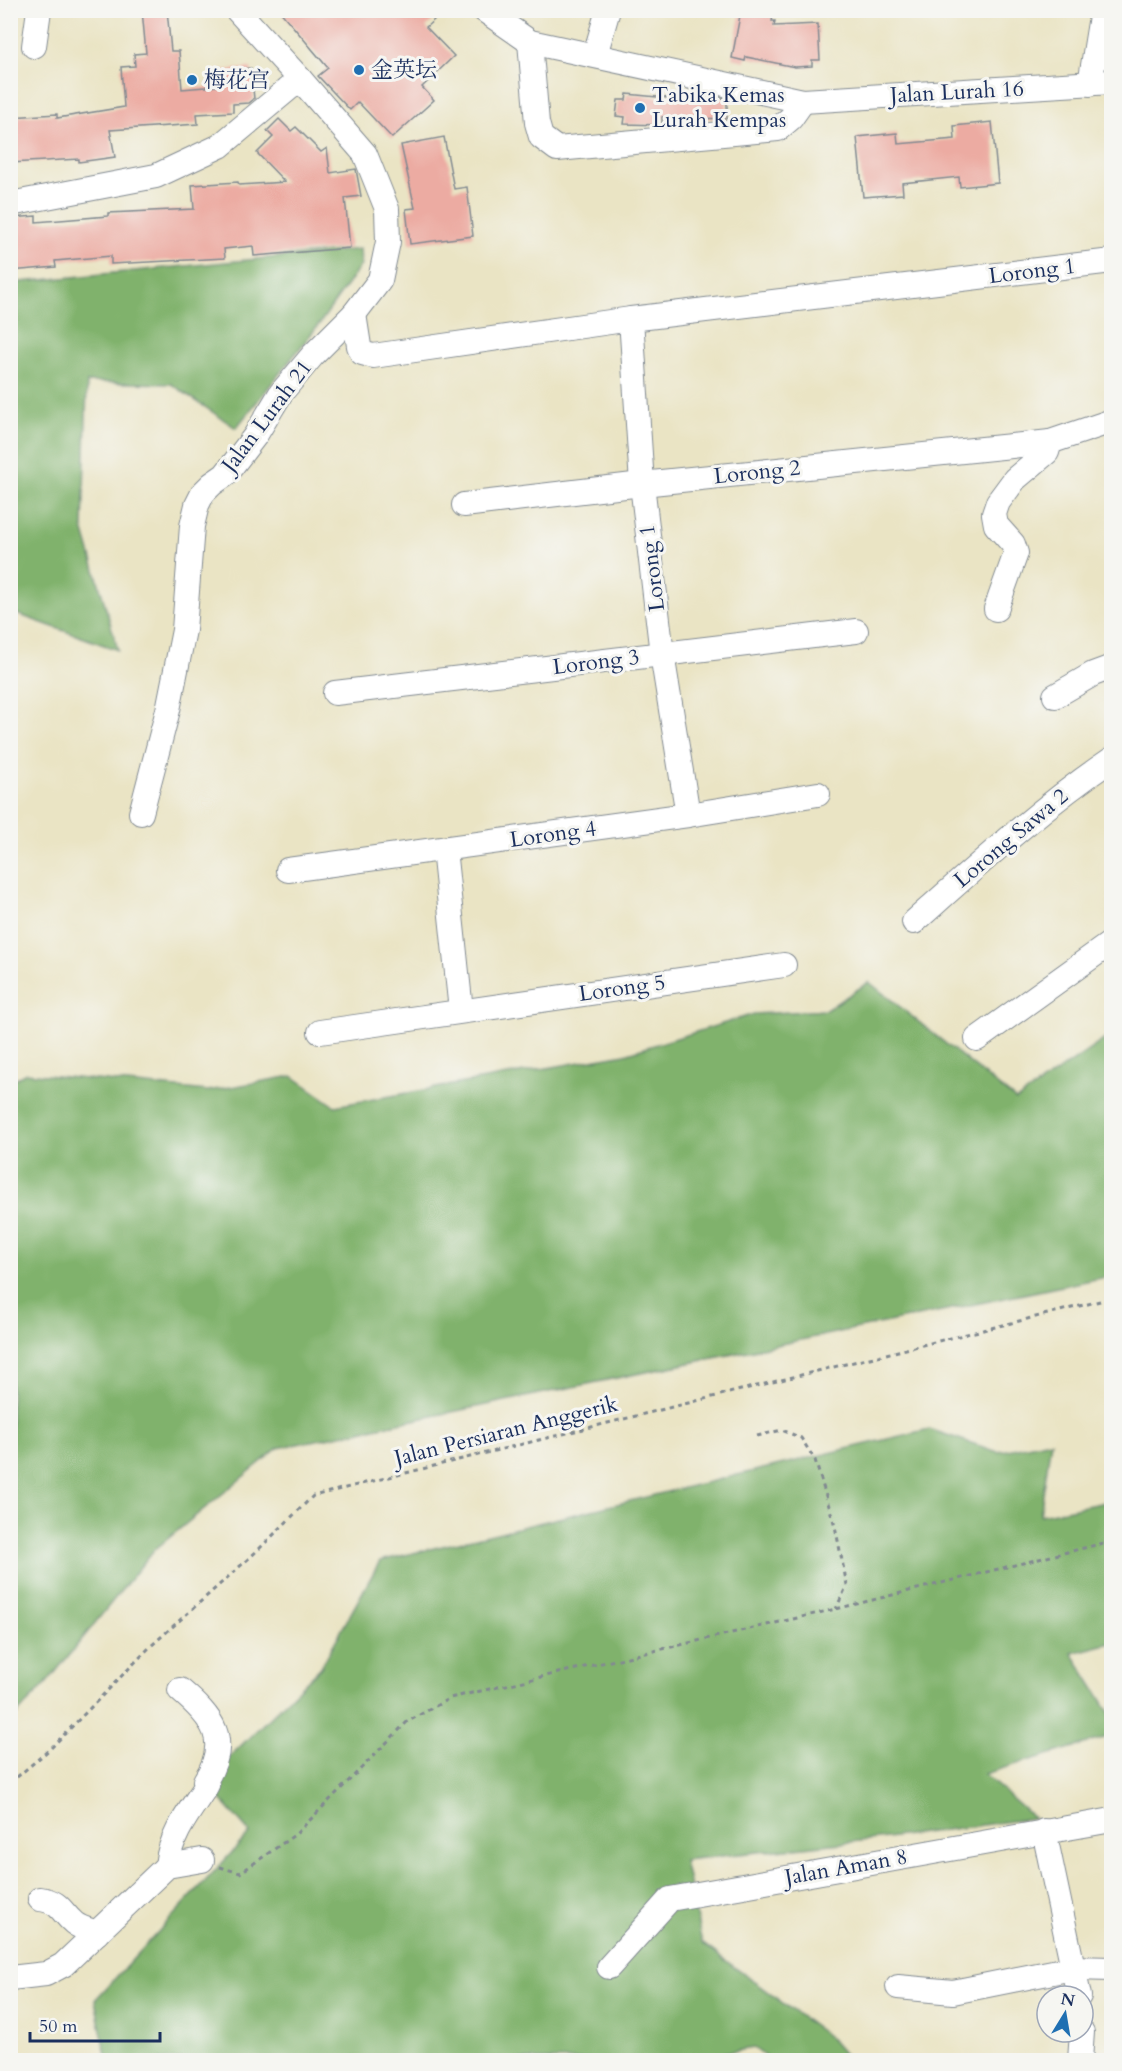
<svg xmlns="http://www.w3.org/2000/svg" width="1122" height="2071" font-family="Cardo,'Noto Serif SC',serif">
<rect width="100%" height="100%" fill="#f6f6f2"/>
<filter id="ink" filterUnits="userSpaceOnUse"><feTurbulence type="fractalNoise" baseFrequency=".0167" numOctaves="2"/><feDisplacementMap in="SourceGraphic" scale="12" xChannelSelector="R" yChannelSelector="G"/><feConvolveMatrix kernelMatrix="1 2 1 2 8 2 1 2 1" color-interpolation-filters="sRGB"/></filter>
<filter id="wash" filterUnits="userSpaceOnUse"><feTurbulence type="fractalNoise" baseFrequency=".008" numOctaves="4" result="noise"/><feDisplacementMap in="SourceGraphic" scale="24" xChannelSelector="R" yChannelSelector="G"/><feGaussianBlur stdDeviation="1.35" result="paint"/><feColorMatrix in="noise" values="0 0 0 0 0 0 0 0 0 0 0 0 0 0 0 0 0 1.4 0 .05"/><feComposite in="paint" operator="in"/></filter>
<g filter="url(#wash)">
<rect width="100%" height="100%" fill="#eae4c4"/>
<!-- forest -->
<g fill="#80b26c" stroke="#4e7065" stroke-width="1.5">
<path d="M360 249 361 265 320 323 236 428 171 384 87 382 83 528 118 650 11 612V283Z"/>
<path d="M869 982 1016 1100 1111 1035V1276L278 1448 153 1551 45 1685 11 1720V1081L26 1073 208 1091 292 1076 335 1106 625 1054 754 1014 826 1010Z"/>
<path d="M929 1429 998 1452 1051 1441 1040 1515 1111 1501V1643L1072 1653 1111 1715V1736L984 1774 1034 1818 887 1838 684 1860 702 1943 831 2039 849 2060H769L754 2048 678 2060H107L95 2000 250 1833 205 1781 321 1667 380 1561Z"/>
</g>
<g id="blocks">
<!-- building -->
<g fill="#ecaba2">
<path d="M142 10H167L171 51H179L182 89 217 86 216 71 251 68 254 99 249 103 233 104V112L197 114 198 124 110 130 115 157 79 162V159L10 163V117L57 114V118L124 107 121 67 135 66 134 54 146 53Z"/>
<path d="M279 10H425L434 20 426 27 454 56 422 87 434 100 392 138 358 102 350 110 318 76 328 68Z"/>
<path d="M741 10H774L772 21H775L774 26 818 24 820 60H812V66L795 67 746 57 745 61 732 58Z"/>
<path d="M627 94 687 100V95L711 96 727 99V119L662 117V125L624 124 625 117 616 116 618 100H626Z"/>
<path d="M279 119 291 131 296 127 321 152 327 148 330 173 356 169 361 196 345 198 350 248 254 256 253 246 224 249 225 258 111 264V256L55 261 56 267 10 271V250H14L11 218 36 216V222L108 216V213L194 209 192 185 238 182 239 185 285 182 257 153 273 137 267 131Z"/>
<path d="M992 122 998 183 960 187 959 177 902 183 903 194 863 197 857 137 897 133 898 144 955 139 954 126Z"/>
<path d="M444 137 454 189 467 187 473 236 410 244 406 209 415 208 401 145Z"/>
</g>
</g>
</g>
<g filter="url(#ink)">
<use href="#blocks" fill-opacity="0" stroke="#828a91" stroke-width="1.5"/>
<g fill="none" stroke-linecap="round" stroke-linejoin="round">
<defs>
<g id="minor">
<path d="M484 10 530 42 803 101 1112 82"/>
<path d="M530 42 537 123 541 137 557 149 778 129 791 118 803 101"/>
<path d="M34 46 39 10"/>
<path d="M595 55 608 10"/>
<path d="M1090 84 1102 10"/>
<path d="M10 204 156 176 220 146 300 79"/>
<path d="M354 314 359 346 362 353 373 356 631 319 1112 261"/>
<path d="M631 319 642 484 662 654 688 815"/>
<path d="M464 505 642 484 1050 442"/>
<path d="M996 609 1016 553 1013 544 996 525 994 514 998 502 1015 479 1047 452 1050 442 1112 421"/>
<path d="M335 693 856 631"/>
<path d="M1055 696 1093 674 1112 667"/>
<path d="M141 813 168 710 184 630 192 526 197 505 203 493 212 484 225 475 255 436 281 393 313 355 354 314 380 280 388 242 387 209 365 154 300 79 237 10"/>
<path d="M444 849 461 1011"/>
<path d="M288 870 688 815 818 794"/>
<path d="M914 922C978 865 1041 807 1112 759"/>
<path d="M320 1032 784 965"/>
<path d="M977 1039 1112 942"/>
<path d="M1044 1831 1079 1996"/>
<path d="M167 1866C170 1835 190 1811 207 1785L205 1781C231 1740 213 1718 180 1690"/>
<path d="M40 1899C61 1902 60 1911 74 1923 80 1928 89 1930 97 1933"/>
<path d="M609 1967 670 1899 1112 1820"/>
<path d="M10 1978 46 1974 63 1965 167 1866 202 1860"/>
<path d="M898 1987 953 1992 1073 1968 1112 1969"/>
<path d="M1080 2060 1082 2032"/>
</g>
</defs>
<!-- minor casing -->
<use href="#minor" stroke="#828a91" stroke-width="26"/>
<!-- path -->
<g stroke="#828a91" stroke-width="3" stroke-dasharray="4.5 4.5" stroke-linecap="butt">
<path d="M757 1436 782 1430 801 1438 815 1460 835 1526 847 1585 836 1609"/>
<path d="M10 1783 50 1749 150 1647 258 1550 313 1496 1112 1298"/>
<path d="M220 1867 240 1873 296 1834 407 1722 450 1698 836 1609 1112 1541"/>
</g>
<!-- minor -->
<use href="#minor" stroke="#fff" stroke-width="24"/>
</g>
</g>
<!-- markers -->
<g fill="#1f6fb2" stroke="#f6f6f2" stroke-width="2">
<circle cx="359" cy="70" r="6"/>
<circle cx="192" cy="80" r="6"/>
<circle cx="640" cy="108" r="6"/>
</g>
<g text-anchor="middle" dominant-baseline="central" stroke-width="6" stroke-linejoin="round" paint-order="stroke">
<!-- poi labels -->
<g font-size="22" fill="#1b2f5e" stroke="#f6f6f2" text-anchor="start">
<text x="371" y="70">金英坛</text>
<text x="204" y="80">梅花宫</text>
<text x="652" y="95">Tabika Kemas<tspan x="652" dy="25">Lurah Kempas</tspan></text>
</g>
<!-- street labels -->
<g font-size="22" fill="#1b2f5e" stroke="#f6f6f2">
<text transform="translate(957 92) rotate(-3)">Jalan Lurah 16</text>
<text transform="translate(1032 271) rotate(-7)">Lorong 1</text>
<text transform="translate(267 416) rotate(-53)">Jalan Lurah 21</text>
<text transform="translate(757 472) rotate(-6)">Lorong 2</text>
<text transform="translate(652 568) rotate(-97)">Lorong 1</text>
<text transform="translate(596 662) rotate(-7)">Lorong 3</text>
<text transform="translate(553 834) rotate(-8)">Lorong 4</text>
<text transform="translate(1011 838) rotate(-40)">Lorong Sawa 2</text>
<text transform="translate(622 988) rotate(-8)">Lorong 5</text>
<text transform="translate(506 1431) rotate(-14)">Jalan Persiaran Anggerik</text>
<text transform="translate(846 1867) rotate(-10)">Jalan Aman 8</text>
</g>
</g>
<!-- margin -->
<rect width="1122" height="2071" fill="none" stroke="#f6f6f2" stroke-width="36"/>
<!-- north arrow -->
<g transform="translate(1065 2014) rotate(11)"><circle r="28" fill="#f6f6f2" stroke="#9ea6b7" stroke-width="1.5"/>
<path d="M0-4.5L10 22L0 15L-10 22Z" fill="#1f6fb2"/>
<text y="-9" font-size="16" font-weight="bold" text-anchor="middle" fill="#1b2f5e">N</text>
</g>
<!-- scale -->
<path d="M30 2032v9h130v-9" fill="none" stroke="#1b2f5e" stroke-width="3"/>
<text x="39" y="2032" font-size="18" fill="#1b2f5e" stroke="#f6f6f2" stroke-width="4.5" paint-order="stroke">50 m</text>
</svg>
